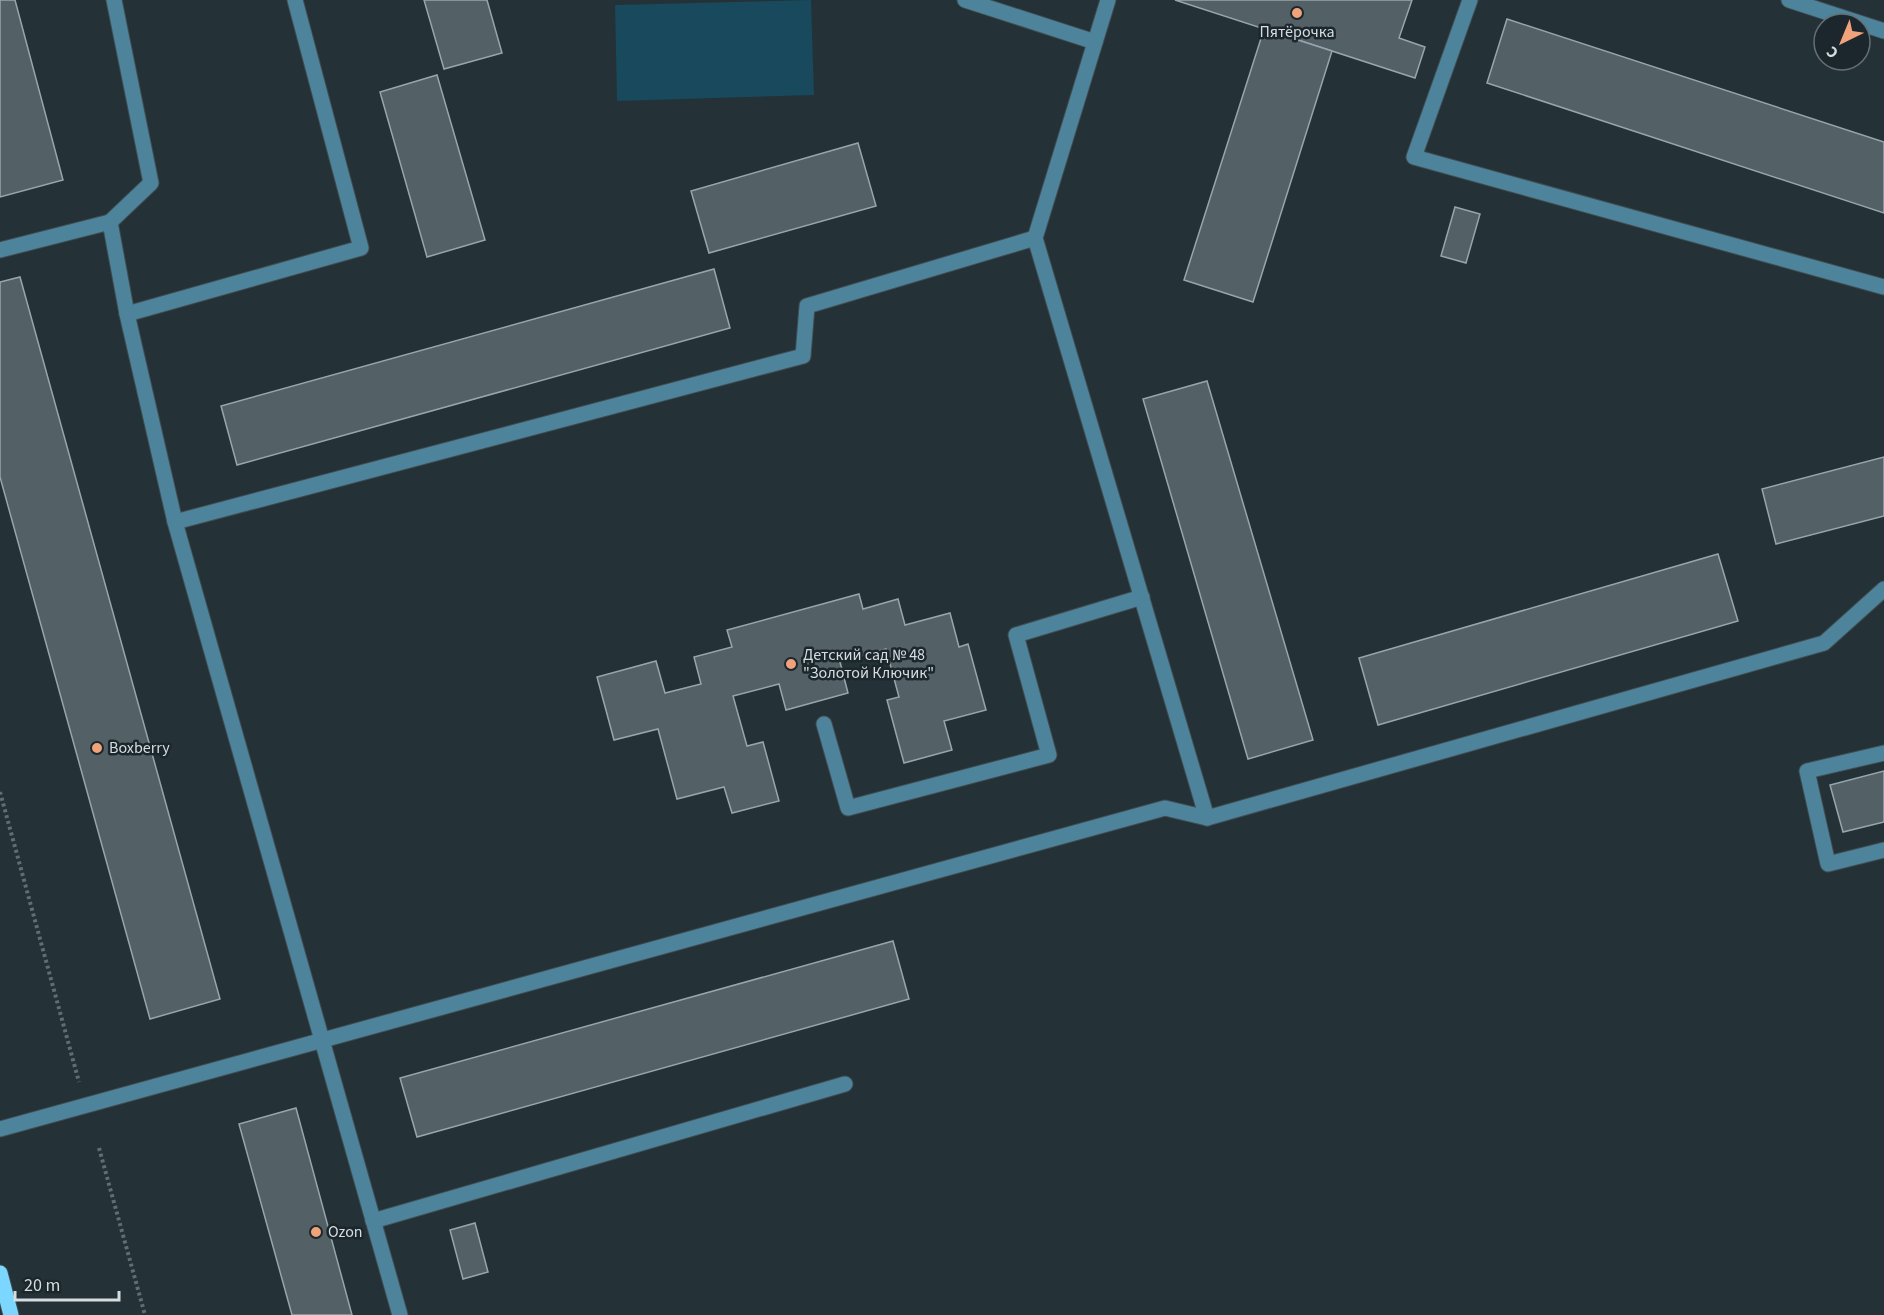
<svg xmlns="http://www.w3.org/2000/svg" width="1884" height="1315" font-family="'Source Sans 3',sans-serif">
<rect width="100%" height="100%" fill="#243136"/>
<!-- green -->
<path fill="#18495c" d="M811 0 814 95 617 101 615 5Z"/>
<!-- building -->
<g fill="#536167" stroke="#97a6ad" stroke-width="1.5">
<path d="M0 0H15L63 180 0 197Z"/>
<path d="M424 0H487L502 53 444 69Z"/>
<path d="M1175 0H1412L1399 38 1425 47 1415 78Z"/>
<path d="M1507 19 1884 142V213L1487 83Z"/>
<path d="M1264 29 1332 51 1253 302 1184 280Z"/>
<path d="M437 75 485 240 427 257 380 92Z"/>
<path d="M858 143 876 206 709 253 691 191Z"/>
<path d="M1455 207 1480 214 1466 263 1441 256Z"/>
<path d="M714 269 730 328 237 465 221 406Z"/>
<path d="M20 277 220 999 150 1019 0 477V282Z"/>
<path d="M1207 381 1313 740 1248 759 1143 399Z"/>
<path d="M1884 457V516L1776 544 1762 489Z"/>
<path d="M1718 554 1738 621 1378 725 1359 658Z"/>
<path d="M859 594 863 609 898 599 905 625 950 613 959 647 968 644 986 710 944 721 952 750 904 763 887 700 899 697 886 649 840 662 848 693 786 710 779 684 733 696 747 746 763 742 779 801 732 813 724 787 677 799 658 729 614 740 597 677 656 661 665 693 701 684 694 657 732 647 727 630Z"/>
<path d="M1884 771V822L1843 832 1830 785Z"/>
<path d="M893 941 909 999 417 1137 400 1078Z"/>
<path d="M296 1108 352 1315H292L239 1124Z"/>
<path d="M475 1223 488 1272 463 1279 450 1230Z"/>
</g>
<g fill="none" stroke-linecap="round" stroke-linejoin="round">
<defs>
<g id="minor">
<path d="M114 0 151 183 110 222 127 314 175 522 400 1315"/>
<path d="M965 0 1095 42"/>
<path d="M1108 0 1035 238 1207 818"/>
<path d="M1470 0 1414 157 1884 287"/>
<path d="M1789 0 1884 31"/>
<path d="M0 250 110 222"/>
<path d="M127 314 361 248 295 0"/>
<path d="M175 522 803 356 807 306 1035 238"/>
<path d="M824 724 848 808 1049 755 1016 635 1142 597"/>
<path d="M1884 753 1807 771 1828 864 1884 850"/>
<path d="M0 1129 1165 808 1207 818 1824 643 1884 589"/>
<path d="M373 1221 845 1084"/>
</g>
<path id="major" d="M0 1273 11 1315"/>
</defs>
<!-- minor casing -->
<use href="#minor" stroke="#404d51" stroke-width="17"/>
<!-- major casing -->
<use href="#major" stroke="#404d51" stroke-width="17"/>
<!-- path -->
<g stroke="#626d71" stroke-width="4" stroke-dasharray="3 3" stroke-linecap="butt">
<path d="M0 792 79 1082"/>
<path d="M99 1148 145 1315"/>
</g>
<!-- minor -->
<use href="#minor" stroke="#4d849c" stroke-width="15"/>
<!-- major -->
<use href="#major" stroke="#7bd7ff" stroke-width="15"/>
</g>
<!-- markers -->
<g fill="#f0a27a" stroke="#1b272c" stroke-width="2">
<circle cx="1297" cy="13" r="6"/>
<circle cx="791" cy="664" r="6"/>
<circle cx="97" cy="748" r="6"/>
<circle cx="316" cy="1232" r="6"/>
</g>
<g text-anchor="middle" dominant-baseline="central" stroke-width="5" stroke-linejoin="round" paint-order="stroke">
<!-- poi labels -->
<g font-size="16" fill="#d5dde0" stroke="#1b272c" text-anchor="start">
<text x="1297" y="32" text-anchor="middle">Пятёрочка</text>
<text x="803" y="655">Детский сад № 48<tspan x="803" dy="18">"Золотой Ключик"</tspan></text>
<text x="109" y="748">Boxberry</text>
<text x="328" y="1232">Ozon</text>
</g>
</g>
<!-- north arrow -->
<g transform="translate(1842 42) rotate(223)"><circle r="28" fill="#1b272c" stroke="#657074" stroke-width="1.5"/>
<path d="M0-4.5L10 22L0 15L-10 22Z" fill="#f0a27a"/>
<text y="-9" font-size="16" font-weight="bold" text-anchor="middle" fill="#d5dde0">С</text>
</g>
<!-- scale -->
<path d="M15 1291v9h104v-9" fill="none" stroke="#d5dde0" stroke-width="3"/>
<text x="24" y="1291" font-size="18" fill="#d5dde0" stroke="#1b272c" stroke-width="4.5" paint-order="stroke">20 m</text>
</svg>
